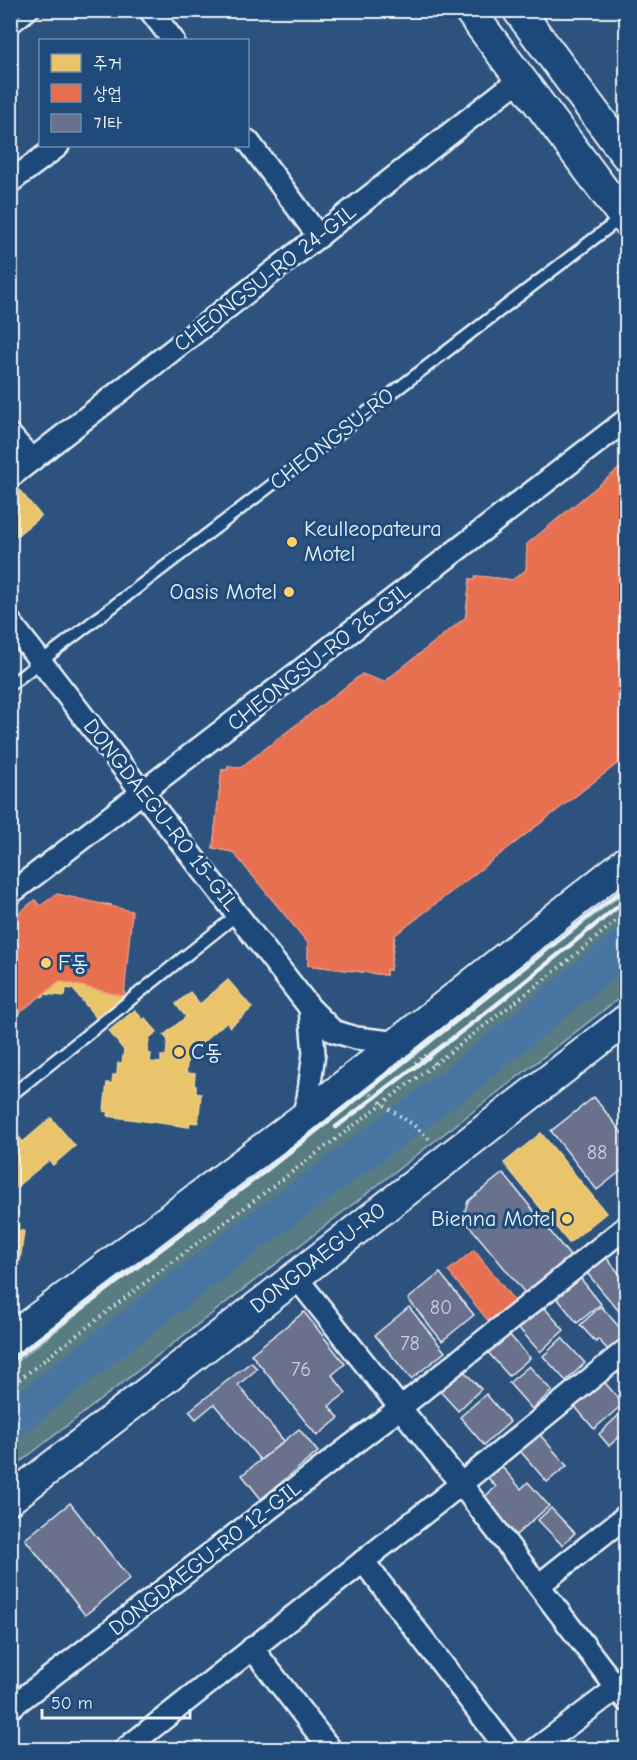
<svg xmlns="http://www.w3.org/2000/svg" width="637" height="1760" font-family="'Comic Neue','Poor Story',sans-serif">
<rect width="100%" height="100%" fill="#2e527e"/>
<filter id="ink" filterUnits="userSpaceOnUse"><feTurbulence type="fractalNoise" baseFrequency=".0167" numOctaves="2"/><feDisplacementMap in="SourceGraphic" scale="12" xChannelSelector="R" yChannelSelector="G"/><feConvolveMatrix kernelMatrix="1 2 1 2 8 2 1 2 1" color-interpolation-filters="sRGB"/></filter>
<g filter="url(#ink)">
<!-- green -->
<path fill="#587c81" stroke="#a0b6bc" stroke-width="1.5" d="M626 891V993L11 1469V1366L367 1089Z"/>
<!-- homes -->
<g fill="#e9c46a" stroke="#e9d295" stroke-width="1.5">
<path d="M15 485 41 516 10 541V488Z"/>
<path d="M476 576 512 580 510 594 523 595 522 602 561 606 557 639 518 634 515 661 486 657V662L461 658 470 579 475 580Z"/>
<path d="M626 584V668L615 654 613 656 597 637 600 635 586 618Z"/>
<path d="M395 727 430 730 429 745H432L431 755 442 769H454V772L467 774 465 809 448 807V811H435L433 809 388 847 375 830 372 832 357 813 359 811 345 794 391 755V746H394Z"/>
<path d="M228 766 264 770 262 784 275 785 274 792 313 796 309 829 270 824 268 851 238 848V853L213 848 222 770H228Z"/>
<path d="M348 877 381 880 376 919 383 920 381 932 395 934 390 970 386 969V975L308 965 309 940 314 941 317 912 344 915Z"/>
<path d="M93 903 111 905 108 935 104 934 101 956 94 955 93 961 82 960 81 968 92 969 102 981 110 974 126 997 98 1020 73 989 66 988 65 996 44 994V997L17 994 18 989H14L16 972 11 971 10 954 13 933 17 934 18 927 22 928 24 912 29 913V907L55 910 54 914 85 918 86 906 92 907Z"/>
<path d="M228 980 252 1008 230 1027 226 1022 188 1055 186 1073 195 1074 194 1085 196 1086V1093L201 1094 198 1123 190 1122 189 1127 108 1116 109 1112 104 1111 107 1083 112 1084 113 1075H117L118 1063H122L124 1050 109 1031 135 1010 143 1020 145 1018 157 1032 149 1038 147 1054H151L150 1062 161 1063V1056H166L168 1040 164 1035 186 1017 176 1004 190 992 200 1004Z"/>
<path d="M51 1118 75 1146 53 1165 49 1160 10 1192V1132L13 1130 23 1142Z"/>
<path d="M541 1133 606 1213 569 1243 504 1163Z"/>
<path d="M10 1211 18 1212 16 1223H19L18 1231H24L20 1261 12 1260V1264Z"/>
</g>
<!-- shops -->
<g fill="#e76f51" stroke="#e79683" stroke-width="1.5">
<path d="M626 463V757L394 936 390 970 386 969V975L308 965V943L233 852 213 848 222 770H228V766L240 768 362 674 384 682 466 617 470 579 475 580 476 576 512 580 526 570 527 544Z"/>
<path d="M57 894 132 911 124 996 60 981 10 1020V920L35 900 40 906Z"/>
<path d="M474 1250 515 1302 490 1323 448 1271Z"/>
</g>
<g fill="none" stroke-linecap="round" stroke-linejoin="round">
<!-- river -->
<path stroke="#4875a3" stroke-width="36" d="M10 1421 236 1246 458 1082 626 945"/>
</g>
<!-- building -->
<g fill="#6a718c" stroke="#e8f1f8" stroke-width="1.5">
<path d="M594 1097 626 1138V1167L597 1190 551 1131Z"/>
<path d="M503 1173 570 1256 525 1293 467 1223 464 1214 468 1201Z"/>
<path d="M626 1235V1259L615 1245Z"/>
<path d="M606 1257 626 1282V1313L623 1316 587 1273Z"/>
<path d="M440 1273 474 1315 442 1341 408 1299Z"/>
<path d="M577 1274 601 1304 577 1323 553 1293Z"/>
<path d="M540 1303 564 1330 540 1352 516 1325Z"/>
<path d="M601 1306 626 1335 609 1351 598 1339 596 1342 580 1325Z"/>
<path d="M409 1307 445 1352 411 1379 375 1335Z"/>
<path d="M304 1312 345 1364 332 1375 346 1393 329 1406 339 1418 317 1436 251 1354Z"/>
<path d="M506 1331 530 1358 509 1376 485 1349Z"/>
<path d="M562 1338 585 1363 566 1381 543 1356Z"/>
<path d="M251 1362 257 1369 238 1385 284 1441 260 1460 214 1404 196 1419 189 1411Z"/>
<path d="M626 1363V1384L617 1371Z"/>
<path d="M529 1366 552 1391 532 1409 509 1383Z"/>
<path d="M460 1367 481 1389 458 1411 437 1388Z"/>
<path d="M601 1378 623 1404 594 1429 572 1403Z"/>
<path d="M486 1394 510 1422 484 1445 460 1417Z"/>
<path d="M626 1408V1443L625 1444 619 1437 609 1446 599 1434Z"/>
<path d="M299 1429 318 1452 261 1499 242 1475Z"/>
<path d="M535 1429 567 1466 547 1482 515 1445Z"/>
<path d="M497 1461 521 1489 528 1482 549 1506 516 1535 483 1498 496 1487 484 1473Z"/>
<path d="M70 1503 130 1579 85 1615 25 1539Z"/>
<path d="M551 1508 575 1533 562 1545 538 1520Z"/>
</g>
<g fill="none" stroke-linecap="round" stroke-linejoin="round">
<defs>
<g id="lane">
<path d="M10 30 35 10"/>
<path d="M10 685 621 218"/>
<path d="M10 1096 238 914"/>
</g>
<g id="street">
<path d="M150 10 173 40"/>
<path d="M248 141 319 237"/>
<path d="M10 182 58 146"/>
<path d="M10 435 32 460"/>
<path d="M10 477 520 79"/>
<path d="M10 622 310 1008 333 1031 356 1038 400 1043"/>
<path d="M10 894 626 420"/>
<path d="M302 1119 308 1098 314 1053 310 1008"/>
<path d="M295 1276 461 1484 626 1700"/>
<path d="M363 1561 508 1750"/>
<path d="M539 1585 626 1516"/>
<path d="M252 1648 331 1750"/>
<path d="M10 1708 400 1408 626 1227"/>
<path d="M124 1750 461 1484 626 1350"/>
<path d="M535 1750 617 1688"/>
</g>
<g id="secondary">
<path d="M469 10 626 220"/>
<path d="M518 10 626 155"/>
<path d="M10 1339 302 1119 626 862"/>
<path d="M10 1499 626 1020"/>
</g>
</defs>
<!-- lane casing -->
<use href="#lane" stroke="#e8f1f8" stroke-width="15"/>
<!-- street casing -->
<use href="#street" stroke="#e8f1f8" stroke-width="26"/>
<!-- secondary casing -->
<use href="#secondary" stroke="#e8f1f8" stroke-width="34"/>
<!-- path -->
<g stroke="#e8f1f8" stroke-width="4" stroke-dasharray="1.5 4.5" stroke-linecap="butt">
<path d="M415 1063 427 1055 434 1064"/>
<path d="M10 1387C152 1275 298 1169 441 1059 503 1011 567 964 626 912"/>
</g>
<!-- lane -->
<use href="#lane" stroke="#1f4a7a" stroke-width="10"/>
<!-- street -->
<use href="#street" stroke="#1f4a7a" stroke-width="21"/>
<!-- secondary -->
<use href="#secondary" stroke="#1f4a7a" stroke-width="30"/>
<!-- rail -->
<g stroke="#e8f1f8" stroke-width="4.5">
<path d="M336 1127 496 1005 626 900"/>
<path d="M10 1362 260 1175 626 887"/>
</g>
<!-- path-bridge -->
<path stroke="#e8f1f8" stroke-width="4" stroke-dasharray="1.5 4.5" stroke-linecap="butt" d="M367 1089C384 1110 411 1119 429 1139"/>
</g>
</g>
<!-- markers -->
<g fill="#ffd166" stroke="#1f4a7a" stroke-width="2">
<circle cx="292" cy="542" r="6"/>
<circle cx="289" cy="592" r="6"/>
<circle cx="46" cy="963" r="6"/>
<circle cx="179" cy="1052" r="6"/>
<circle cx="567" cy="1219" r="6"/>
</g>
<g text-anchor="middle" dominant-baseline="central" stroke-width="6" stroke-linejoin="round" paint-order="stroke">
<!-- number labels -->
<g font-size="20" fill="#c8d1dd">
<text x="597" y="1152">88</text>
<text x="441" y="1307">80</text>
<text x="410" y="1343">78</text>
<text x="301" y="1369">76</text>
</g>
<!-- street labels -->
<g font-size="22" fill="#e8f1f8" stroke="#1f4a7a">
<text transform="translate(265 278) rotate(-38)">CHEONGSU-RO 24-GIL</text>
<text transform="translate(332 439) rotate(-38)">CHEONGSU-RO</text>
<text transform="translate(319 657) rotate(-38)">CHEONGSU-RO 26-GIL</text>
<text transform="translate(161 815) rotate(52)">DONGDAEGU-RO 15-GIL</text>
<text transform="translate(318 1258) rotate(-38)">DONGDAEGU-RO</text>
<text transform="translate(205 1558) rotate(-38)">DONGDAEGU-RO 12-GIL</text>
</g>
<!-- poi labels -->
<g font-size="22" fill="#e8f1f8" stroke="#1f4a7a" text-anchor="start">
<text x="304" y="529">Keulleopateura<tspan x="304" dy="25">Motel</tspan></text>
<text x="277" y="592" text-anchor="end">Oasis Motel</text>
<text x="58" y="963">F동</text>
<text x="191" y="1052">C동</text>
<text x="555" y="1219" text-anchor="end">Bienna Motel</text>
</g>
</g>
<!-- margin -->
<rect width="637" height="1760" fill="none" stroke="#1f4a7a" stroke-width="36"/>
<rect x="18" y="18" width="601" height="1724" fill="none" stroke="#e8f1f8" stroke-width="2" filter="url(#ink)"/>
<!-- legend -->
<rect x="39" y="39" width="210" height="108" fill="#1f4a7a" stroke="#6f8dac" stroke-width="1.5"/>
<rect x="51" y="54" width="30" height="18" fill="#e9c46a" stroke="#6f8dac" stroke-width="1.5"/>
<text x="93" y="69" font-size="18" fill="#e8f1f8">주거</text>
<rect x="51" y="84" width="30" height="18" fill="#e76f51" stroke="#6f8dac" stroke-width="1.5"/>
<text x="93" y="99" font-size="18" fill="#e8f1f8">상업</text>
<rect x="51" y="114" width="30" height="18" fill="#6a718c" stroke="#6f8dac" stroke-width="1.5"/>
<text x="93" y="129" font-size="18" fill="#e8f1f8">기타</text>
<!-- scale -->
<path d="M42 1709v9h148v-9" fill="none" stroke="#e8f1f8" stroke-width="3"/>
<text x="51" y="1709" font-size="18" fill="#e8f1f8" stroke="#1f4a7a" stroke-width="4.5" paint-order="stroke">50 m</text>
</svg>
